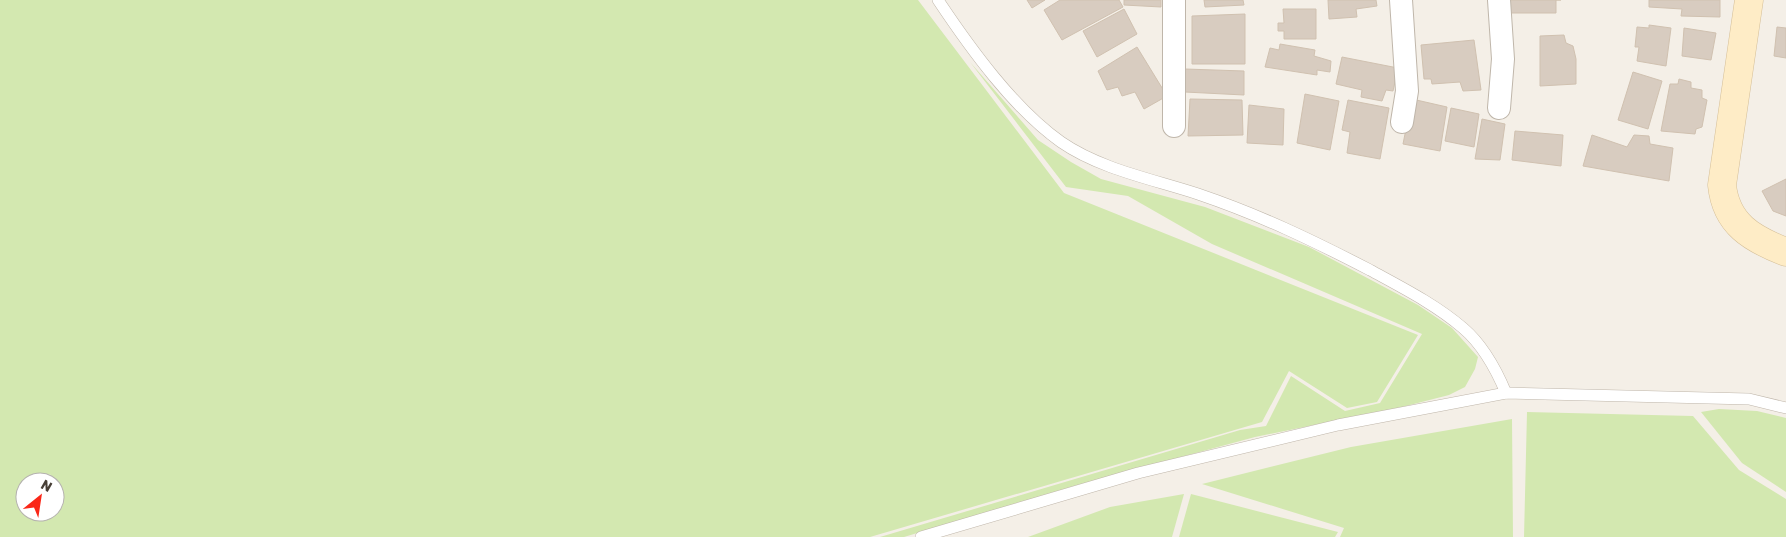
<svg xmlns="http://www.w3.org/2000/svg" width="1786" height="537" font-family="Rubik,sans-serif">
<rect width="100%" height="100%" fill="#f4efe7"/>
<!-- green -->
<g fill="#d3e8b0" fill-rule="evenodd">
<path d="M0 0H918L1064 193 1418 335 1377 402 1347 408 1289 371 1262 422 870 537H0ZM25 482H55V512H25Z"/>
<path d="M970 62 1038 140 1071 162 1101 179 1205 207 1309 247 1418 305 1452 328 1478 357 1475 369 1465 387 1449 395 1402 407 1255 437 1074 486 904 537H880L1240 430 1266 426 1291 376 1345 411 1380 403 1422 334 1212 244 1128 196 1066 187Z"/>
<path d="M1719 409 1757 411 1786 418V492L1742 463 1701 412Z"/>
<path d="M1527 412 1693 416 1739 470 1786 499V537H1524Z"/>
<path d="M1512 419 1513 537H1340L1344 528 1202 484 1351 447Z"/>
<path d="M1184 494 1172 537H1028L1110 507Z"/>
<path d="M1191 494 1338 532 1335 537H1179Z"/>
</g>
<!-- building -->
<g fill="#d8ccc0" stroke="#d0c1b0">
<path d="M1027 0H1045L1032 8Z"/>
<path d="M1060 0H1119L1123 7 1062 40 1044 10Z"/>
<path d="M1124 0H1161V7L1124 5Z"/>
<path d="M1204 0H1243L1244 5 1205 7Z"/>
<path d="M1328 0H1376L1377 6 1356 9 1357 17 1329 19Z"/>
<path d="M1509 0H1561H1556V13H1510Z"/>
<path d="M1649 0H1720V17L1681 16 1682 9 1649 7Z"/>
<path d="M1124 9 1137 34 1097 57 1083 31Z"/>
<path d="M1283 9H1316V39H1284V31H1278V23H1284Z"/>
<path d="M1245 14V64H1192V16Z"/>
<path d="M1649 25 1671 28 1666 66 1637 61 1639 47H1635L1637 27 1649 28Z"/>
<path d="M1777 27 1786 28V58L1774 56Z"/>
<path d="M1684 28 1716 33 1711 60 1682 56Z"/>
<path d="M1564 35 1566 43 1573 46 1576 59V84L1540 86V36Z"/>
<path d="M1474 40 1481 90 1463 91 1460 82 1432 84 1431 79H1424L1421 45Z"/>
<path d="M1280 44 1315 50 1314 56 1331 61 1330 72 1317 70V75L1265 67 1270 48 1279 50Z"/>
<path d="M1137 47 1167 96 1144 109 1135 92 1122 96 1118 87 1107 90 1098 71Z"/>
<path d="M1342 57 1398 68 1393 91 1386 90 1382 101 1361 97 1362 90 1336 84Z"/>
<path d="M1185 69 1244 71V95L1185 92Z"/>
<path d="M1633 72 1662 81 1648 129 1618 120Z"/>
<path d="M1679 79 1691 82V88L1702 90V98L1707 100 1702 127 1696 129 1695 134 1661 131 1670 84H1678Z"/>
<path d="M1305 94 1339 101 1330 150 1297 143Z"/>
<path d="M1190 99 1242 100 1243 135 1188 136Z"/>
<path d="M1412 99 1447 107 1440 151 1403 144Z"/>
<path d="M1348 100 1389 108 1380 159 1347 153 1350 132 1342 130Z"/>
<path d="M1249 105 1284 109 1283 145 1247 143Z"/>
<path d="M1451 108 1479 114 1474 147 1445 141Z"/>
<path d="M1482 119 1505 124 1500 160 1475 159Z"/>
<path d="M1515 131 1563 135 1561 166 1512 160Z"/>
<path d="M1592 135 1627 147 1634 135 1649 136 1650 144 1673 148 1669 181 1583 166Z"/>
<path d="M1786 179V216L1773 211 1762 191Z"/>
</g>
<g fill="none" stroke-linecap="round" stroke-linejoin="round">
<defs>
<g id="lane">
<path d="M938 0C970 48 1014 109 1061 142 1100 169 1152 179 1198 194 1260 215 1312 240 1370 270 1401 287 1435 304 1463 328 1483 345 1496 369 1506 393"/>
<path d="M921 537 1138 473 1338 425 1506 393 1749 399 1786 408"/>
</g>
<g id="street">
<path d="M1401 0 1407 91 1402 122"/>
<path d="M1499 0 1503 59 1499 108"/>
<path d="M1174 126V0"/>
</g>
<path id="secondary" d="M1749 0 1722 185C1726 224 1752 239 1786 252"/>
</defs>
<!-- lane casing -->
<use href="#lane" stroke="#bfb6aa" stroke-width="12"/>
<!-- street casing -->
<use href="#street" stroke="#bfb6aa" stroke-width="24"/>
<!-- secondary casing -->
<use href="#secondary" stroke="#d4be97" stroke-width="29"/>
<!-- lane -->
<use href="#lane" stroke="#fff" stroke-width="11"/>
<!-- street -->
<use href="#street" stroke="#fff" stroke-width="22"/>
<!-- secondary -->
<use href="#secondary" stroke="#feecc6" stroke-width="28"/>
</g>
<!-- north arrow -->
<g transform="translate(40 497) rotate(30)"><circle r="24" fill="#ffffff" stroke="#b5b2af"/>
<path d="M0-4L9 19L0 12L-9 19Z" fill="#fa2718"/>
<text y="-8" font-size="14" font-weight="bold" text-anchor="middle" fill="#473f36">N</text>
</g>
</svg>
